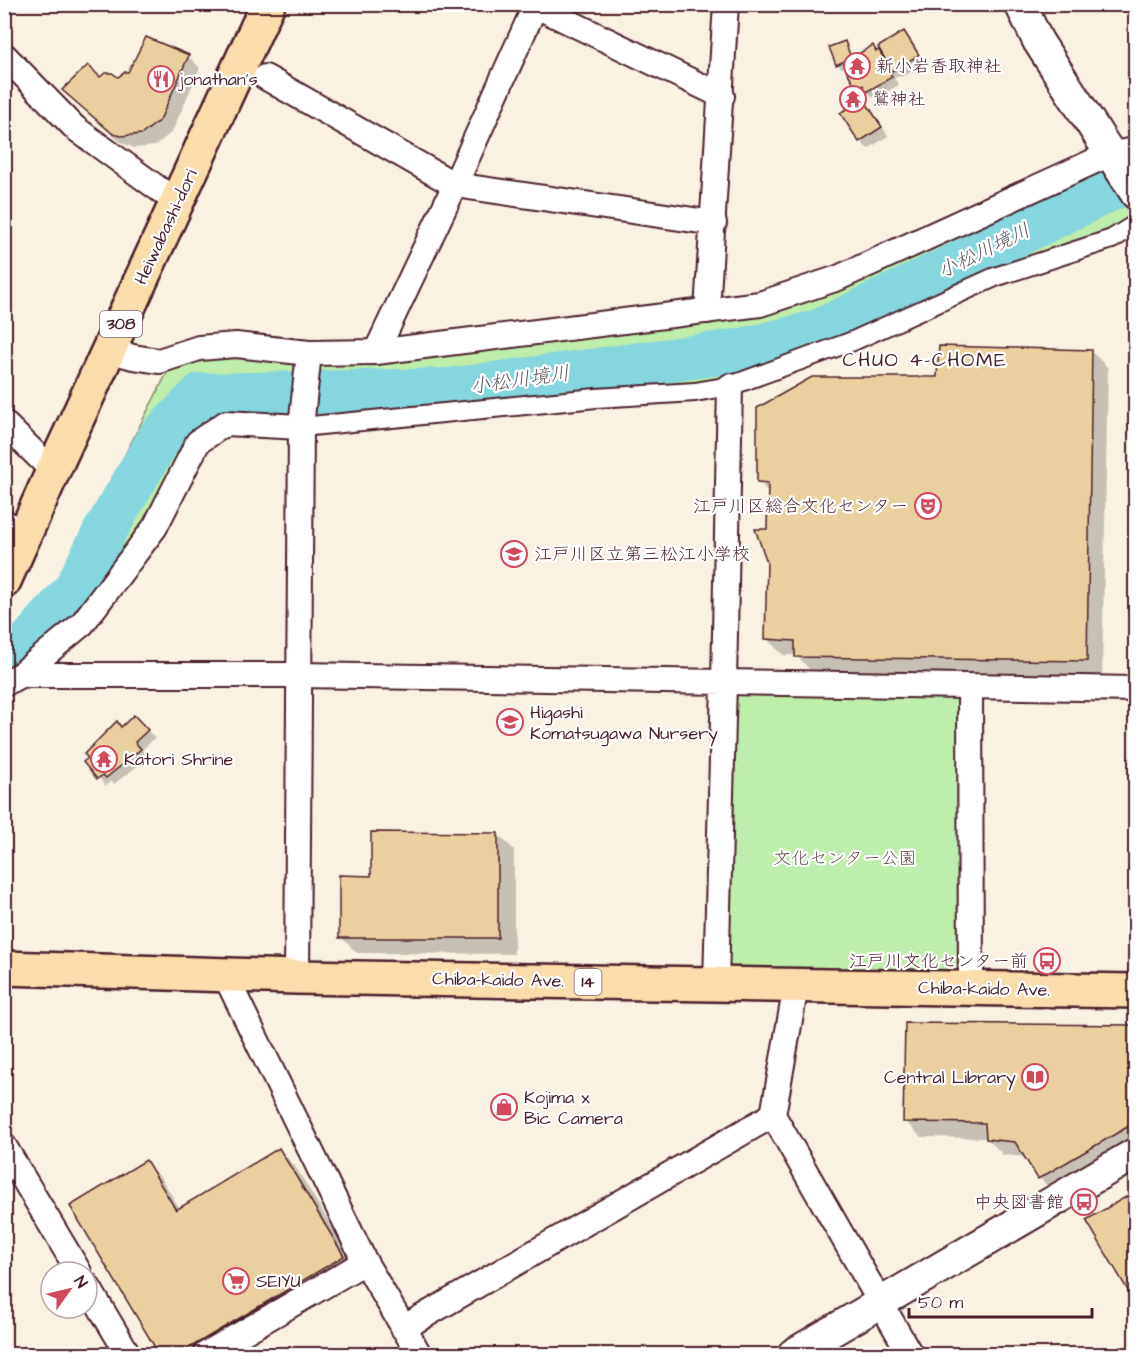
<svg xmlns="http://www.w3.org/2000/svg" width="1140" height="1359" font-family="'Architects Daughter','Klee One',sans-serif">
<rect width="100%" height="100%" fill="#f9f1e2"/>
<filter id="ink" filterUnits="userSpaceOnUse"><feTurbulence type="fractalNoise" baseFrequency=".0167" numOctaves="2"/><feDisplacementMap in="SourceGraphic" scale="12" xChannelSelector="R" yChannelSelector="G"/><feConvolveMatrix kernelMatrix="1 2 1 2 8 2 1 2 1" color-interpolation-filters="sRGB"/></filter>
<g filter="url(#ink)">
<!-- green -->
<g fill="#bfedab" stroke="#84866b" stroke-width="1.5">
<path d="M1135 157V219L1109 230 960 304 731 382 294 420 226 416 150 523 76 622 5 676V646L60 581 169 369 200 357 708 317 1105 163Z"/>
<path d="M731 690 963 694 964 979 725 975Z"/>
</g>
<!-- shadow -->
<g fill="#0003">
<path d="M904 33 912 41 925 64 901 77 900 76 894 78 899 85 875 99 869 93 866 95 858 88 852 64 841 68 838 64 831 48 845 43 853 59 873 47 878 52Z"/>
<path d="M188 56 200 68 172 132 155 146 134 148 119 141 76 101 100 79H118Z"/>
<path d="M863 100 871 108 888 136 868 149 860 141Z"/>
<path d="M1092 352 1108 368 1102 677 812 672 796 655H783L767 639 769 493 759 482 939 378Z"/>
<path d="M142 725 155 738 142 750 148 758 114 784 111 781 106 786 85 762 122 728Z"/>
<path d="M498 834 514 850V954L357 953 341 937 372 877Z"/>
<path d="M1136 1027V1147L1055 1194 1040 1178 1026 1157 1003 1155 987 1138 921 1137 905 1121Z"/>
<path d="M279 1150 295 1166 359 1272 222 1354H161L72 1206 145 1162 161 1178 180 1209Z"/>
</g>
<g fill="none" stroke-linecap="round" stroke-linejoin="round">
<!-- river -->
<path stroke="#85d7dd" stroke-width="44" d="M4 662 30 642 75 590 105 531 160 437 201 395 449 390 743 350 817 332 1136 177"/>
</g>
<!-- building -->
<g fill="#ebd09f" stroke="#4a1f2b" stroke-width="1.5">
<path d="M904 31 919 55 892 71 878 47Z"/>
<path d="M146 37 189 55 160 120 142 134 121 136 113 134 62 90 88 65 100 77 105 73H112L118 77 125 72H128Z"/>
<path d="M845 41 851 58 836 65 829 47Z"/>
<path d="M873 45 876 51 879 50 890 69 888 70 892 77 866 92 863 85 857 89 846 70 851 67 848 60Z"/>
<path d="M863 98 882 127 859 142 840 113Z"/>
<path d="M939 346 1092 350 1087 661 795 657V641L765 639 767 562 755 529H767L768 483 757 482V408L812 377H937Z"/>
<path d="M134 715 148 730 135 742 141 749 106 778 103 775 97 779 83 762 88 758 84 754 117 721 121 727Z"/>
<path d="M371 832 498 833V938H339V875L371 876Z"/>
<path d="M905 1023 1136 1025V1122L1038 1179 1015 1142 986 1139 985 1123 903 1122Z"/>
<path d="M279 1148 344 1256 179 1354H159L70 1206 146 1160 176 1210Z"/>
<path d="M1136 1191V1304L1086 1220Z"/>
</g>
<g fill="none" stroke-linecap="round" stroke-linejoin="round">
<defs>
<path id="pedestrian" d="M301 427 596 398 695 392 730 386 853 341 995 277 1112 239 1136 224"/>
<g id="minor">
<path d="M532 4 722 96"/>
<path d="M4 55 75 128 178 203"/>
<path d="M265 77 455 185 714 223"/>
<path d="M707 311 726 4"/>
<path d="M109 350 133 357 159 361 199 348 236 345 309 353 376 352 760 304 838 278 1110 154 1136 150"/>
<path d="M376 352 455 185 536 4"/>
<path d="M730 386 724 682 1136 689"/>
<path d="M4 423 53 471"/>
<path d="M4 522 26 534"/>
<path d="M20 675H299L724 682 716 984"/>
<path d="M4 684 20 675 82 624 155 527 198 442 226 423 301 427"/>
<path d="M970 687 971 988"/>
<path d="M225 975 365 1262 419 1354"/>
<path d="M297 977 301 427 309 353"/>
<path d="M796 986 773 1115 910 1354"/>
<path d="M4 1146 79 1272"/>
<path d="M87 1285 128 1354"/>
<path d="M403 1328 773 1115"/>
<path d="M206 1354 365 1262"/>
</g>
<g id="tertiary">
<path d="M1020 4 1038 41 1136 194"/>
<path d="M793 1354 1136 1153"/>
</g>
<path id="primary" d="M4 581 53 471 268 4"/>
<path id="trunk" d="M4 968 297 977 1136 991"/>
</defs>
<!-- pedestrian casing -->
<use href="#pedestrian" stroke="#4a1f2b" stroke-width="22"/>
<!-- minor casing -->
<use href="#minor" stroke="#4a1f2b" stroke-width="28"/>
<!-- tertiary casing -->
<use href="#tertiary" stroke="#4a1f2b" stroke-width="34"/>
<!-- primary casing -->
<use href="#primary" stroke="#4a1f2b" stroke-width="38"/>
<!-- trunk casing -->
<use href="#trunk" stroke="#4a1f2b" stroke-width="38"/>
<!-- pedestrian -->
<use href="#pedestrian" stroke="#fff" stroke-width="18"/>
<!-- minor -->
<use href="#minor" stroke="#fff" stroke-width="24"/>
<!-- tertiary -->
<use href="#tertiary" stroke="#fff" stroke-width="30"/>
<!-- primary -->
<use href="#primary" stroke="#faddab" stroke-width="33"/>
<!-- trunk -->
<use href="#trunk" stroke="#faddab" stroke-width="33"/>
</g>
</g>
<!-- icons -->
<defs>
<symbol id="temple-ring" viewBox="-11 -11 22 22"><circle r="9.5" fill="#fff" stroke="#d1495b" stroke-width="1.5"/><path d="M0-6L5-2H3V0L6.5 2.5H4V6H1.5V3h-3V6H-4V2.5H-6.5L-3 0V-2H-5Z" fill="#d1495b"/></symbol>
<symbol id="restaurant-ring" viewBox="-11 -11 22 22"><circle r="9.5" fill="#fff" stroke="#d1495b" stroke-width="1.5"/><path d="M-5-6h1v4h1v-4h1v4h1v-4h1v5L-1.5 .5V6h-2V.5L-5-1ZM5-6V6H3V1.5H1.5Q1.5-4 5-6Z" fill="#d1495b"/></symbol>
<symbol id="theatre-ring" viewBox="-11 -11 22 22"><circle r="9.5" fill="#fff" stroke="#d1495b" stroke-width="1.5"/><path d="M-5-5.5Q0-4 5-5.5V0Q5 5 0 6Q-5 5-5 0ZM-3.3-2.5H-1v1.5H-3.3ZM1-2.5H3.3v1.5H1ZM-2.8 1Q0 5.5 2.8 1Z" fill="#d1495b"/></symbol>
<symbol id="school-ring" viewBox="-11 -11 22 22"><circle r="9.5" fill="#fff" stroke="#d1495b" stroke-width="1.5"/><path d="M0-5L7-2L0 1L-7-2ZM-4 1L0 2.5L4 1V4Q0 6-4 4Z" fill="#d1495b"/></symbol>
<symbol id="bus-ring" viewBox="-11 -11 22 22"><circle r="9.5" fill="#fff" stroke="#d1495b" stroke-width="1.5"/><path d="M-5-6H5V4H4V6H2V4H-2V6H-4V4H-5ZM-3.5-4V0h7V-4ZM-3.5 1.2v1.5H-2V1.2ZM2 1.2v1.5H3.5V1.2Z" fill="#d1495b"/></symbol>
<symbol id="library-ring" viewBox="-11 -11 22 22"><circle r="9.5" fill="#fff" stroke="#d1495b" stroke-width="1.5"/><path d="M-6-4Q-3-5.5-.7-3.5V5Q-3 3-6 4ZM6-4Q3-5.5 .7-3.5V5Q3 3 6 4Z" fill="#d1495b"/></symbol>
<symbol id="shop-ring" viewBox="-11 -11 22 22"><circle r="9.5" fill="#fff" stroke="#d1495b" stroke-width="1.5"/><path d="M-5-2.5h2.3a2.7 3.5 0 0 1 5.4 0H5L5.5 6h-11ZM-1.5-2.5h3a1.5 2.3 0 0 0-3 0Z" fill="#d1495b"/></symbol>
<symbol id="supermarket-ring" viewBox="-11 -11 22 22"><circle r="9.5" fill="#fff" stroke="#d1495b" stroke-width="1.5"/><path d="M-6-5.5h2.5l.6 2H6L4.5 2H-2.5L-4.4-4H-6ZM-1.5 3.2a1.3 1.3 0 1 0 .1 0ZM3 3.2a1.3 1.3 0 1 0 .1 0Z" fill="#d1495b"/></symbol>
</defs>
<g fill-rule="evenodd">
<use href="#temple-ring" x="842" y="51" width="30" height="30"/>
<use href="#restaurant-ring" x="146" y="64" width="30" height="30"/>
<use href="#temple-ring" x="838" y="84" width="30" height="30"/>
<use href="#theatre-ring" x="913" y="491" width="30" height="30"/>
<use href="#school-ring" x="499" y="539" width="30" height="30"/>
<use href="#school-ring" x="495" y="707" width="30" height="30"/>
<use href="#temple-ring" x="89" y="744" width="30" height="30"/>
<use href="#bus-ring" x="1032" y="946" width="30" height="30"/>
<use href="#library-ring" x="1020" y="1062" width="30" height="30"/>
<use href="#shop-ring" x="489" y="1092" width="30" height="30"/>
<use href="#bus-ring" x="1069" y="1187" width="30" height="30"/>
<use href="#supermarket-ring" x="221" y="1266" width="30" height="30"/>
</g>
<g text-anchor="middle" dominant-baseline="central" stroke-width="4.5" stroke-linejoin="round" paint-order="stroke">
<!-- shield labels -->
<g fill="#fff" stroke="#80626b" stroke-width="1.5">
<rect x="100" y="311" width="42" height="26" rx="4.5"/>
<rect x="574.5" y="969" width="27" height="26" rx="4.5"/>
</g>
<g font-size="16" font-weight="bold" fill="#4a1f2b">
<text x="121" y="324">308</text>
<text x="588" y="982">14</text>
</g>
<!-- poi labels -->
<g font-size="18" fill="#4a1f2b" stroke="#fff" text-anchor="start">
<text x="876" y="66">新小岩香取神社</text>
<text x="180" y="79">jonathan's</text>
<text x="872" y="99">鷲神社</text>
<text x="908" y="506" text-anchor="end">江戸川区総合文化センター</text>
<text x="534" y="554">江戸川区立第三松江小学校</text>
<text x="530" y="712">Higashi<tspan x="530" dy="21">Komatsugawa Nursery</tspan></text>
<text x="124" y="759">Katori Shrine</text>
<text x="1028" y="961" text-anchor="end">江戸川文化センター前</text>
<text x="1016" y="1077" text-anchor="end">Central Library</text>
<text x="524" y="1097">Kojima x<tspan x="524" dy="21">Bic Camera</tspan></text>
<text x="1064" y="1202" text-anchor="end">中央図書館</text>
<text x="256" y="1281">SEIYU</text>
</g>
<!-- street labels -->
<g font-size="18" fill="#4a1f2b" stroke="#fff">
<text transform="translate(166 227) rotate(-65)">Heiwabashi-dori</text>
<text transform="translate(498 980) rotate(1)">Chiba-kaido Ave.</text>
<text transform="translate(984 989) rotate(1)">Chiba-kaido Ave.</text>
</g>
<!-- park labels -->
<g font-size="18" fill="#67524b" stroke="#fff">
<text x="845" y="858">文化センター公園</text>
</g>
<!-- water labels -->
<g font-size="20" font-style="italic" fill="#5c5660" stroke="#fff">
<text transform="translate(984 251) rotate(-26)">小松川境川</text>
<text transform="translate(520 380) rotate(-8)">小松川境川</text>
</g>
<!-- neighbourhood labels -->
<g font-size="20" letter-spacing="1.5" fill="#4a1f2b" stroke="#fff">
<text x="925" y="360">CHUO 4-CHOME</text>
</g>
</g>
<!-- margin -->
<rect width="1140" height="1359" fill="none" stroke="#fff" stroke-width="24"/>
<rect x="12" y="12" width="1116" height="1335" fill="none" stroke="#4a1f2b" stroke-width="2" filter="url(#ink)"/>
<!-- north arrow -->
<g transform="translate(69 1290) rotate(56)"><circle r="28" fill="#ffffff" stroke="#b7a5aa" stroke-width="1.5"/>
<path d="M0-4.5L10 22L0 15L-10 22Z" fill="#d1495b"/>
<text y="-9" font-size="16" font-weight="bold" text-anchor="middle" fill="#4a1f2b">N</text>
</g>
<!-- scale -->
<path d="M909 1308v9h183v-9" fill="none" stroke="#4a1f2b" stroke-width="3"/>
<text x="918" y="1308" font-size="18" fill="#4a1f2b" stroke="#ffffff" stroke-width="4.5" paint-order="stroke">50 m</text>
</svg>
